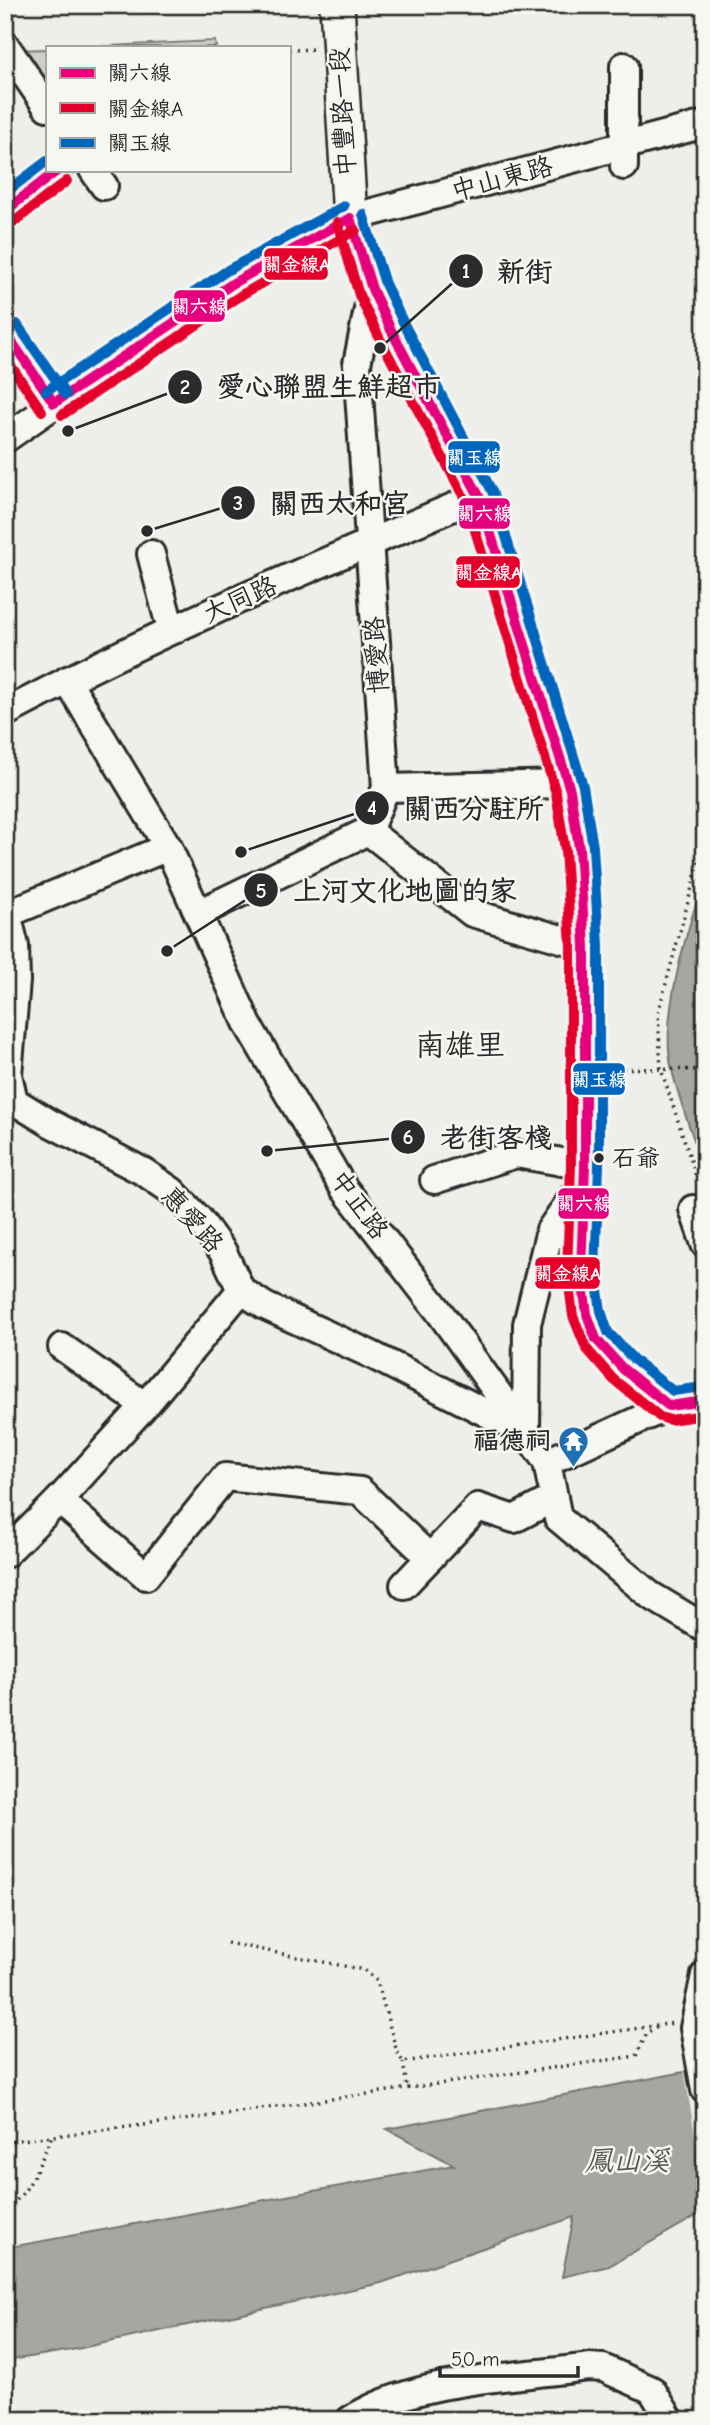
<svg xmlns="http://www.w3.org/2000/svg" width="710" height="2425" font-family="'Comic Neue','LXGW WenKai TC',sans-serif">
<rect width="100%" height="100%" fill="#eeeeea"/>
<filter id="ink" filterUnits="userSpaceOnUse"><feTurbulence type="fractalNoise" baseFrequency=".0143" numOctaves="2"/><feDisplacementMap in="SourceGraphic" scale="14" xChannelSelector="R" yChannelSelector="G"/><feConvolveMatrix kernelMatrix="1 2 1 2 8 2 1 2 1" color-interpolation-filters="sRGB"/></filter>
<g filter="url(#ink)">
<!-- green -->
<g fill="#cececa" stroke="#7c7c7a" stroke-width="2">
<path d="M215 41 216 47H85Z"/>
<path d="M47 49V93L16 50Z"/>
</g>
<!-- water -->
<g fill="#a6a6a3" stroke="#757573" stroke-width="2">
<path d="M705 877V1172C694 1138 680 1104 672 1070 659 1019 688 926 705 877Z"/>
<path d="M705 2068V2211L609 2266 562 2277 574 2217 381 2283 72 2350 5 2361V2248L454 2165 387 2129Z"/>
</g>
<!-- pier -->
<path fill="#eeeeea" d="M705 2065V2196L684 2069Z"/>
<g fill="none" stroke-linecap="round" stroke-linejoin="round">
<defs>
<g id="minor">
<path d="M5 45 47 107"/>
<path d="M624 166V66"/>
<path d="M93 170 104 186"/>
<path d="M5 211 58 170"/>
<path d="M5 332 54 403"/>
<path d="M5 439 168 325 307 239 350 218 705 124"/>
<path d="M151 554 167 615 174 630"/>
<path d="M67 680 168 847 248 1025 343 1187 438 1310 547 1462 558 1518 650 1595 705 1628"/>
<path d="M5 713C158 631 320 564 479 496"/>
<path d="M386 788 568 784"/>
<path d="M368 831 472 913 585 946"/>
<path d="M168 847 7 914 15 946 16 981 8 1075 14 1101 50 1123 144 1172 172 1191 198 1218 223 1252 241 1290 265 1306 370 1354 526 1433 527 1324 550 1230 584 1181"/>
<path d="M199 913 368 831 386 788 357 364 372 289"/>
<path d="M434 1180 516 1154 585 1166"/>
<path d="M693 1209 705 1244"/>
<path d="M62 1347 144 1405"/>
<path d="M547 1462 669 1406"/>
<path d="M59 1500 146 1576 225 1477 360 1491 430 1558"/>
<path d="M5 1554 59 1500 148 1402 241 1290"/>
<path d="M404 1585 478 1507 514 1519 554 1498"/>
<path d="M705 1975 694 2028 705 2090"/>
<path d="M350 2420C414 2378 514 2378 589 2367L603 2368 652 2390 670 2420"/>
</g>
<path id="major" d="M337 5 350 218 372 289 391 330 479 496 570 790 579 848 585 946V1166L581 1271 587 1314 596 1339 623 1369 669 1406 705 1401"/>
</defs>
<!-- minor casing -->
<use href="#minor" stroke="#2b2b2b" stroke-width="32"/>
<!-- major casing -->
<use href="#major" stroke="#2b2b2b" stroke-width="38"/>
<!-- path -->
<g stroke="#2b2b2b" stroke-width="3.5" stroke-dasharray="2 5" stroke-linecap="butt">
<path d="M289 50 315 49"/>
<path d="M609 1068 705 1070"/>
<path d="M700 1188 661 1069 658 1013 705 839"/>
<path d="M227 1943 364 1970 377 1981 397 2052 403 2062 674 2023"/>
<path d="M403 2062 407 2087"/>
<path d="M5 2142 176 2121 636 2056 647 2033 661 2024"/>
<path d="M5 2208C30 2196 40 2160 52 2136"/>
</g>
<!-- minor -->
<use href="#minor" stroke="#f6f6f2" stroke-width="26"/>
<!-- major -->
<use href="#major" stroke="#f6f6f2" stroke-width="33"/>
<defs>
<g id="bus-1">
<path d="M5 211 58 170"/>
<path d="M350 218 372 289 391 330 479 496 570 790 579 848 585 946V1166L581 1271 587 1314 596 1339 623 1369 669 1406 705 1401"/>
<path d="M5 332 54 403"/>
<path d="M54 403 235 282 350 218"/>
</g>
<g id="bus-2">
<path d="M14 222 67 181"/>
<path d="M337 222 359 295 379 337 466 501 556 793 565 850 571 946V1166L567 1270 573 1316 586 1348 613 1379 660 1417 670 1420 705 1415"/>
<path d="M5 357 42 411"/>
<path d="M62 415 243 294 356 230"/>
</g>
<g id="bus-3">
<path d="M5 193 47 161"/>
<path d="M363 214 385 284 404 324 492 491 583 786 593 847 599 945V1166L595 1270 601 1311 608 1332 633 1359 673 1391 703 1387"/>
<path d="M17 324 66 395"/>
<path d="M46 391 228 270 344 206"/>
</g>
</defs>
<!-- bus-1 casing -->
<use href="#bus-1" stroke="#f6f6f2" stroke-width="16"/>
<!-- bus-2 casing -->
<use href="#bus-2" stroke="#f6f6f2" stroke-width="16"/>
<!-- bus-3 casing -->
<use href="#bus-3" stroke="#f6f6f2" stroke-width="16"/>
<!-- bus-1 -->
<use href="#bus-1" stroke="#e5007d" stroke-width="10"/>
<!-- bus-2 -->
<use href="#bus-2" stroke="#e4002b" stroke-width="10"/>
<!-- bus-3 -->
<use href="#bus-3" stroke="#0065bd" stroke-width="10"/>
</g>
</g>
<!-- icons -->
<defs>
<symbol id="temple-pin" viewBox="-11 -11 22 30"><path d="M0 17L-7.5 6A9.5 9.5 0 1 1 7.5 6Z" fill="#1f6fb2" stroke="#f6f6f2"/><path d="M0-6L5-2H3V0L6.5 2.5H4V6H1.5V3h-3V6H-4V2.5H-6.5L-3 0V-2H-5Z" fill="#fff"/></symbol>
</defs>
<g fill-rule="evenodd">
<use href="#temple-pin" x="556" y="1424" width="35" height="47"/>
</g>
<!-- markers -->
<circle fill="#2b2b2b" stroke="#f6f6f2" stroke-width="2.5" cx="599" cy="1158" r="6"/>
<g text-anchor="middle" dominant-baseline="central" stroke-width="5" stroke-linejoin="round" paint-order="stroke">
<!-- bus labels -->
<g font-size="24" fill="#2b2b2b" stroke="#f6f6f2" text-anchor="start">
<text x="612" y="1158">石爺</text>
</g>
<!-- street labels -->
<g font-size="26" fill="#2b2b2b" stroke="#f6f6f2">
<text transform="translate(343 112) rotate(-93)">中豐路一段</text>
<text transform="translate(502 179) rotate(-15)">中山東路</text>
<text transform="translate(240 600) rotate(-24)">大同路</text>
<text transform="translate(377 655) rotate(-94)">博愛路</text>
<text transform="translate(359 1205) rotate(54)">中正路</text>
<text transform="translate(192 1220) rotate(48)">惠愛路</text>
</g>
<!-- poi labels -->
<g font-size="26" font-weight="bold" fill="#2b2b2b" stroke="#f6f6f2" text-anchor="end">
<text x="551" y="1441">福德祠</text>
</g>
<!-- water labels -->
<g font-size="28" font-style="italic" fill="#565655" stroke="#f6f6f2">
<text x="627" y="2161">鳳山溪</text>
</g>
<!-- quarter labels -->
<g font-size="30" fill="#2b2b2b" stroke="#f6f6f2">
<text x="460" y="1045">南雄里</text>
</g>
</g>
<!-- callouts -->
<path fill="none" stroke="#2b2b2b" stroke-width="2.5" d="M380 348L466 271M68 431L185 387M147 531L238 503M241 852L372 808M167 951L261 890M267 1151L408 1137"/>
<g fill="#2b2b2b" stroke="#f6f6f2" stroke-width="2.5">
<circle cx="380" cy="348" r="7"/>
<circle cx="68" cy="431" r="7"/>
<circle cx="147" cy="531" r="7"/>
<circle cx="241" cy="852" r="7"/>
<circle cx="167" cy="951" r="7"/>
<circle cx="267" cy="1151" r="7"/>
<circle cx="466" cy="271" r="18"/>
<circle cx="185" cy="387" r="18"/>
<circle cx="238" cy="503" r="18"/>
<circle cx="372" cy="808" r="18"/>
<circle cx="261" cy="890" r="18"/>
<circle cx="408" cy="1137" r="18"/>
</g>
<g font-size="21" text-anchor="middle" font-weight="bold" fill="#fff">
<text x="466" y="278">1</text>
<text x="185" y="394">2</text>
<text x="238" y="510">3</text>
<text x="372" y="815">4</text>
<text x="261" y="898">5</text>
<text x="408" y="1144">6</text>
</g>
<g font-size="28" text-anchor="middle" font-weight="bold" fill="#2b2b2b" stroke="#f6f6f2" stroke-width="5" stroke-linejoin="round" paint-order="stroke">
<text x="525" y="281">新街</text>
<text x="329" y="396">愛心聯盟生鮮超市</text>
<text x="340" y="513">關西太和宮</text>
<text x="474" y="818">關西分駐所</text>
<text x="405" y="900">上河文化地圖的家</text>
<text x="496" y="1147">老街客棧</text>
</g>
<g stroke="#f6f6f2" stroke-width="2.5">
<rect x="263" y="247" width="66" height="34" rx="7" fill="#e4002b"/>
<rect x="173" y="289" width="53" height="34" rx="7" fill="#e5007d"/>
<rect x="447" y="440" width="54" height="34" rx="7" fill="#0065bd"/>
<rect x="458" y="497" width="53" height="33" rx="7" fill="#e5007d"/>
<rect x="455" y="555" width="66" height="34" rx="7" fill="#e4002b"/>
<rect x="572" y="1062" width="54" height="34" rx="7" fill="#0065bd"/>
<rect x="557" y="1187" width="53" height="33" rx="7" fill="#e5007d"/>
<rect x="534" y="1256" width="67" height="34" rx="7" fill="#e4002b"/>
</g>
<g font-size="19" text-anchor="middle" font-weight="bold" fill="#fff">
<text x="296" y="271">關金線A</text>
<text x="199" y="313">關六線</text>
<text x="474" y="464">關玉線</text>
<text x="484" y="520">關六線</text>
<text x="488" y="579">關金線A</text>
<text x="599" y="1086">關玉線</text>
<text x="584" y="1210">關六線</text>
<text x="567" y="1280">關金線A</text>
</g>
<!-- margin -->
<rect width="710" height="2425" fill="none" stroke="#f6f6f2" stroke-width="28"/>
<rect x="14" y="14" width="682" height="2397" fill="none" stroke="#2b2b2b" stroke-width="2.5" filter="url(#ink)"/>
<!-- legend -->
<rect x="46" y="46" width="245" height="126" fill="#f6f6f2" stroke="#a5a5a2" stroke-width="2"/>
<rect x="60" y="68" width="35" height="10" fill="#e5007d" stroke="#a5a5a2" stroke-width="2"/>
<text x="108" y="80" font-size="21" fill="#2b2b2b">關六線</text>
<rect x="60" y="103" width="35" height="10" fill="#e4002b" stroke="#a5a5a2" stroke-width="2"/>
<text x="108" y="116" font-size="21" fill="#2b2b2b">關金線A</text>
<rect x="60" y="138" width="35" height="10" fill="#0065bd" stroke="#a5a5a2" stroke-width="2"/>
<text x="108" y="150" font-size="21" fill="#2b2b2b">關玉線</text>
<!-- scale -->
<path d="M440 2366v10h138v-10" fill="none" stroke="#2b2b2b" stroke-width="3.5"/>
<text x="451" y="2366" font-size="21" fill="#2b2b2b" stroke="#f6f6f2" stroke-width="5" paint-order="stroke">50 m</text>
</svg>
